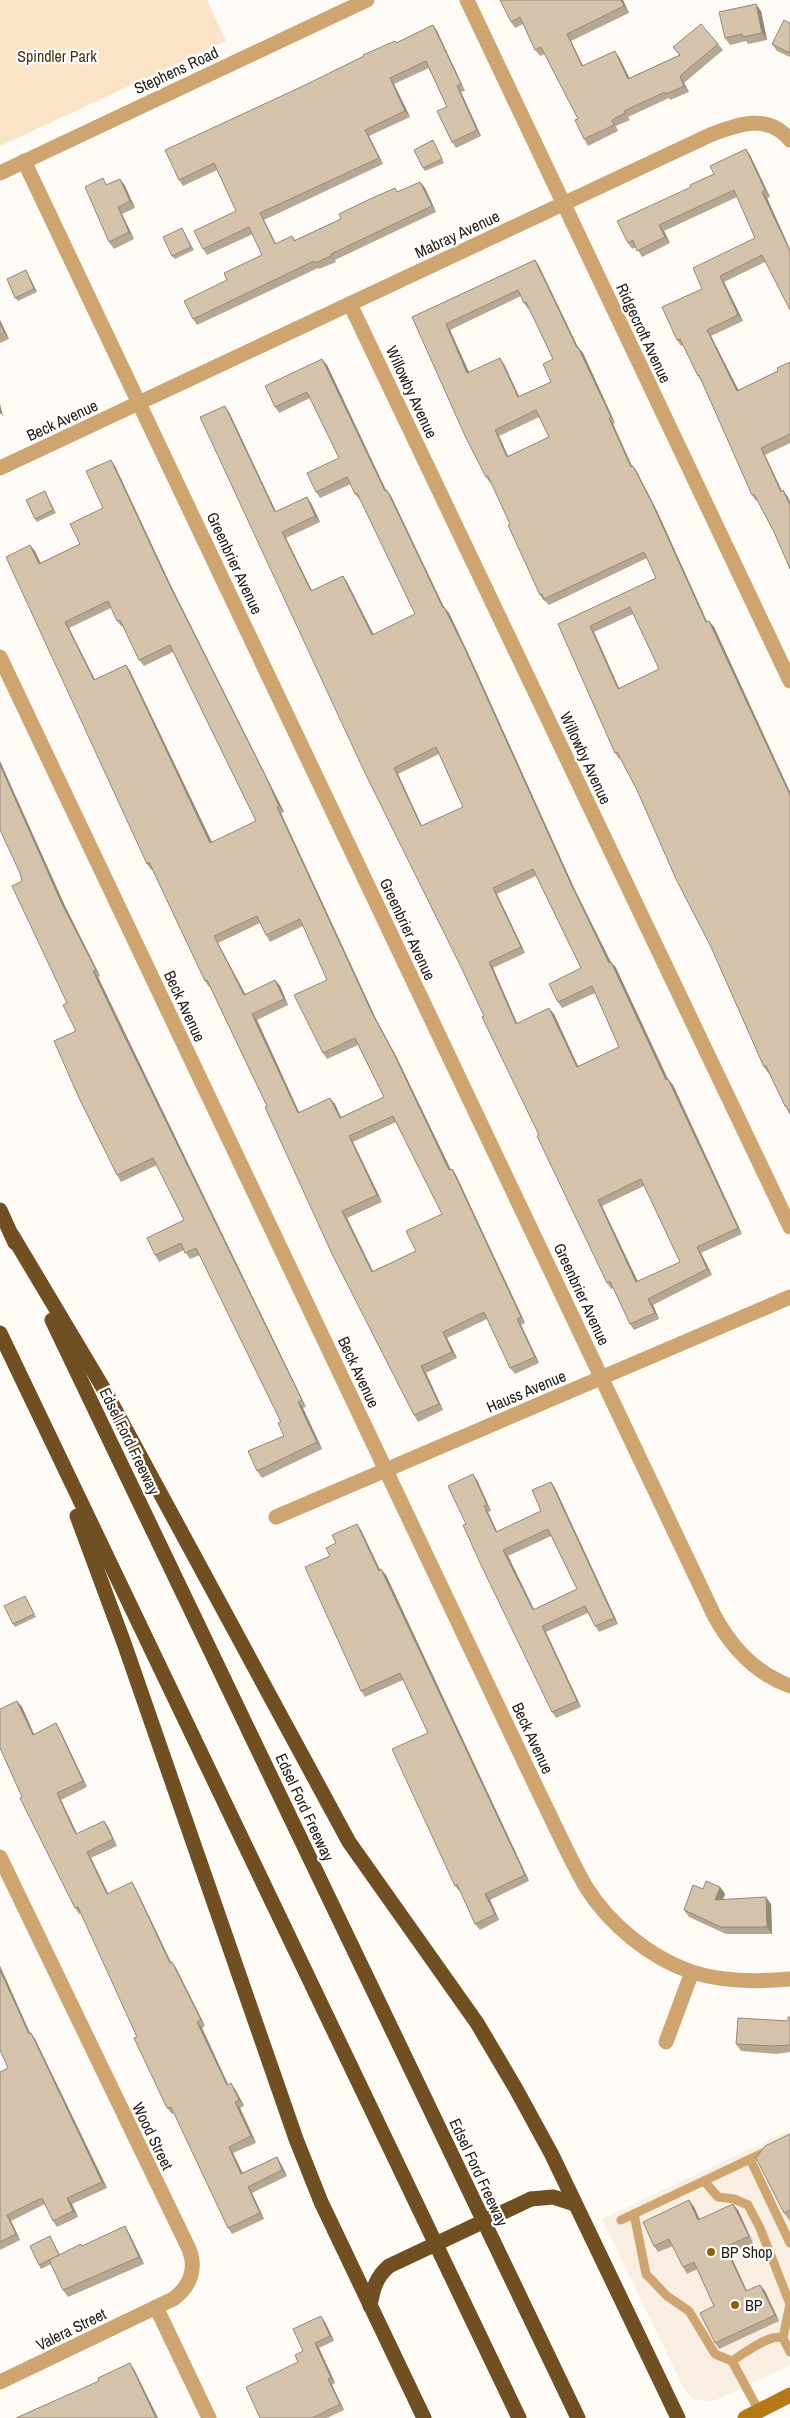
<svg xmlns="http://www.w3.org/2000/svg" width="790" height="2418" font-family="'Archivo Narrow',sans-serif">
<rect width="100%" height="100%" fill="#fefaf5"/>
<!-- built -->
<path fill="#f8eee2" d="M790 2130V2365L714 2401 695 2400 685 2391 602 2219Z"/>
<!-- green -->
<path fill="#fae3c7" d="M0 0H207L226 41 0 146Z"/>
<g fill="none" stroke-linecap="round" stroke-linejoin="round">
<!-- service -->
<g stroke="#cea571" stroke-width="9">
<path d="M750 2159 790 2243"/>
<path d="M704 2181 718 2197 734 2199 748 2205 760 2228 790 2304 783 2338 790 2352"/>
<path d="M634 2214 646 2274 667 2296 689 2311 715 2354 732 2361 759 2411"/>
<path d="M621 2220 767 2151"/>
<path d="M732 2361C743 2354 770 2333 783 2338"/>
</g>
<!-- minor -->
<g stroke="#cea571" stroke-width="15">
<path d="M467 0 790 681"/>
<path d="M24 161 714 1615C731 1647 755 1673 790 1686"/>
<path d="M350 304 790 1227"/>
<path d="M0 468 710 135C738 124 768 113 790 140"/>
<path d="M0 657 540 1795C555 1825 569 1858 586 1887 609 1924 650 1958 692 1972 723 1982 757 1982 790 1979"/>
<path d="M276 1517 790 1297"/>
<path d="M0 1857 189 2249C197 2269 190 2287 173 2299L0 2382"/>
<path d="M666 2042 692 1972"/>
<path d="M156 2307 209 2418"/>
</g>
<!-- tertiary -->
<path stroke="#cea571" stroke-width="15" d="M0 173 367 0"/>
<!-- secondary -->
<path stroke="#b67918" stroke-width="15" d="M745 2418 790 2395"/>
<!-- motorway -->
<g stroke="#704f23" stroke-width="15">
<path d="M0 1210 15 1243"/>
<path d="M12 1235 105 1391 349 1842 477 2023 516 2089 552 2155 678 2418"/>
<path d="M52 1320 578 2418"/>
<path d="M0 1333 519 2418"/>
<path d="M77 1516 124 1643 296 2139 321 2202 424 2418"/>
<path d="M531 2199 553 2197 575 2204"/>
<path d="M370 2306C373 2289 376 2277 389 2266"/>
</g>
<!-- motorway-bridge -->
<path stroke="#704f23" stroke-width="15" d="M389 2266 531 2199"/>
</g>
<!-- wall -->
<g fill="#b7a792" fill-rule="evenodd">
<path d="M500 0H623L629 13 571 41 583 66 619 57 629 78 679 55 673 47 718 44 723 50 684 83 689 92 670 100 669 98 628 117 630 120 616 126 618 131 588 146 584 139 578 119 545 54 540 56 535 50 523 24 515 28 511 22Z"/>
<path d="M761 11 767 40 748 44 746 41 730 45 725 38Z"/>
<path d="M790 23V57L777 51 772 44Z"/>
<path d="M433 25 437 31 465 91 461 92 481 136 456 148 452 142 447 107 429 68 394 84 410 117 369 136 383 164 264 220 276 244 292 236 295 240 420 182 425 188 436 212 335 260 336 262 319 269 318 268 197 325 193 319 227 280 262 255 253 234 207 255 203 249 236 211 217 170 183 186 179 180 396 43Z"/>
<path d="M433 140 435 144 444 163 425 171 423 168Z"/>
<path d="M750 155 770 197 767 198 787 243 765 262 724 282 743 321 711 336 738 390 778 371 790 362V443L765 455 782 491 783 490 788 497 774 532 757 500 756 501 752 495 702 382 698 376 683 345 681 346 677 340 702 289 755 238 737 197 664 231 670 243 642 257 636 247 632 249 628 243 691 187 714 174Z"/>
<path d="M120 179 125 186 135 208 122 214 134 239 114 249 109 242 107 184Z"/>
<path d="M182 228 194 250 175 259 172 256Z"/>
<path d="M535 260 539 266 578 347 583 353 615 423 613 424 632 466H633L637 472 657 511 707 622 709 621 714 627 790 792V1114L785 1106 769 1073H768L764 1067 711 947 637 790 620 758 619 759 615 753 558 624 656 578 647 558 549 605 545 601H544L540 595 510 524 491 482 490 483 486 477 412 317ZM521 296 524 303 528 309 529 308 553 359 551 382 519 396 504 364 469 373 450 330ZM539 417 549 437 508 456 499 436ZM633 614 659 669 619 688 594 632Z"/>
<path d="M26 270 37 292 18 301 15 298Z"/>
<path d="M0 320 9 339 0 343Z"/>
<path d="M327 365 386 490 391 496 444 607 449 613 468 653 575 890 611 962 616 968 668 1079 673 1085 742 1234 701 1253 712 1275 653 1305 659 1319 634 1330 630 1324 613 1288 611 1289 607 1283 484 1016 229 412 276 512 311 503 320 522 286 538 312 591 343 576 347 582 373 635 415 614 361 499 360 500 355 494 351 484 320 498 316 492 339 458 310 398 279 413 275 407ZM439 754 463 807 422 826 398 774ZM536 876 581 968 558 1002 562 1008 595 993 619 1047 578 1066 554 1014 517 1023 493 968 525 953 497 894ZM644 1186 680 1262 637 1282 602 1206Z"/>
<path d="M115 466 172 588 284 812 281 813 376 1019 397 1058 450 1169H452L456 1175 525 1323 521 1325 539 1363 515 1374 510 1368 487 1319 447 1338 457 1358 426 1373 443 1410 418 1422 414 1415 210 987H209L205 981 152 869 151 870 147 864 35 551 40 563 80 544 103 508ZM111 608 117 621 122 627 123 626 139 660 144 666 173 652 256 821 212 842 130 671 126 665 95 680 69 628ZM260 923 266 935 270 942 303 926 327 980 323 1053 327 1059 358 1045 384 1097 341 1117 335 1104 299 1112 257 1020 288 1005 280 986 275 980 245 995 218 943ZM396 1122 442 1214 416 1251 373 1271 347 1218 382 1202 353 1142Z"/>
<path d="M45 491 56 513 37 522 35 519Z"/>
<path d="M20 873 66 908 100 976 98 977 121 1026 306 1407 303 1408 322 1449 262 1478 257 1471 284 1436 281 1422 200 1255 190 1259 184 1250 159 1262 155 1255 184 1220 157 1165 121 1182 117 1175 67 1003 22 881Z"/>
<path d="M477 1480 491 1511 488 1512 497 1532 541 1511 551 1482 555 1488 618 1624 599 1632 595 1626 588 1613 546 1632 581 1707 556 1718 552 1712 466 1524ZM551 1536 577 1589 534 1609 508 1556Z"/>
<path d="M357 1524 361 1530 380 1570 386 1575 529 1881 490 1900 499 1920 480 1930 475 1924 460 1891H459L455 1886 428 1733 403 1680 365 1697 361 1691 336 1543Z"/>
<path d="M25 1596 36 1617 15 1627 13 1624Z"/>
<path d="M17 1701 22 1707 34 1734 56 1723 60 1730 87 1787 61 1800 74 1828 77 1834 104 1821 108 1827 117 1846 91 1858 108 1893 136 1889 171 1962 176 1968 205 2026 202 2028 228 2084 235 2089 244 2106 240 2108 256 2143 233 2153 242 2173 277 2157 281 2164 287 2176 252 2193 264 2219 232 2234 228 2228 174 2113 172 2114 167 2108 137 2037 81 1913 79 1914 75 1908 22 1797Z"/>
<path d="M720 1887 725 1894 723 1899 771 1904 772 1934H726L689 1917 684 1910 703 1889Z"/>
<path d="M0 1966 30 2033 35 2039 107 2188 72 2204 78 2217 57 2227 53 2221 45 2204 11 2221 20 2240 0 2250V2072L8 2068 0 2050Z"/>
<path d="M790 2017V2052L776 2054 741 2051 736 2044 788 2021Z"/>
<path d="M790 2134V2221L784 2213Z"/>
<path d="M689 2200 694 2207 699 2219 738 2210 753 2243 730 2254 747 2291 760 2285 765 2291 779 2321 719 2349 715 2343 714 2306 697 2269 687 2274 683 2267 673 2246 658 2252 654 2246Z"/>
<path d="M125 2226 129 2233 144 2264 68 2297 63 2290 51 2264 41 2269 39 2265 50 2236 60 2255 82 2246Z"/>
<path d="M325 2322 334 2341 319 2348 335 2383 332 2385 344 2410 327 2418H260L298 2362Z"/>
</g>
<!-- shaded-wall -->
<g fill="#958877">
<path d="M621 0H623L629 13 624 6Z"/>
<path d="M756 4 761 11 767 40 762 33Z"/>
<path d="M433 25 437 31 465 91 461 84Z"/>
<path d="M567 34 571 41 586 72 582 66Z"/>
<path d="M615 51 619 57 633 85 628 79Z"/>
<path d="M680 76 684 83 689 92 684 86Z"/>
<path d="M390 78 394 84 410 117 405 111Z"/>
<path d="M457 86 461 92 481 136 477 130Z"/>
<path d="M365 130 369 136 383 164 379 158Z"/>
<path d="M746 149 750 155 770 197 765 190Z"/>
<path d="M120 179 125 186 135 208 130 201Z"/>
<path d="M420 182 425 188 436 212 432 206Z"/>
<path d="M762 192 767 198 790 249V251Z"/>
<path d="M118 207 122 214 134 239 129 232Z"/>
<path d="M260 213 264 220 279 250 275 244Z"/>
<path d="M659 225 664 231 670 243 665 237Z"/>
<path d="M535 260 539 266 581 354 577 348Z"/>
<path d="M26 270 37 292 34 289Z"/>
<path d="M720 276 724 282 743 321 738 315Z"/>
<path d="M0 320 9 339 4 332 0 323Z"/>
<path d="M446 324 450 330 472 379 467 373Z"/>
<path d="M707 330 711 336 742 397 737 391Z"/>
<path d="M578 347 583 353 615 423 611 417Z"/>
<path d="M500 358 504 364 522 403 518 397Z"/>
<path d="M322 359 327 365 389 497 385 491Z"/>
<path d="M0 404 3 416 0 413Z"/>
<path d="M225 406 229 412 279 518 275 512Z"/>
<path d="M609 418 613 424 635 473 631 467Z"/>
<path d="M495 430 499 436 511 463 507 457Z"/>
<path d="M761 448 765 455 785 498 781 492Z"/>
<path d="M111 460 115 466 172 588 284 812 279 806 168 582Z"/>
<path d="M633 466 637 472 657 511 710 628 706 622Z"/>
<path d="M387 490 391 496 447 614 443 608Z"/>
<path d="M783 490 788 497 790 502V505Z"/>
<path d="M307 497 311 503 320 522 315 516Z"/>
<path d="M282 532 286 538 315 597 311 591Z"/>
<path d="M30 545 35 551 44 570 39 564Z"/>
<path d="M343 576 347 582 377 641 372 635Z"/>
<path d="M444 607 449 613 468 653 575 890 614 969 609 963 571 884Z"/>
<path d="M709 621 714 627 790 792V795Z"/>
<path d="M65 622 69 628 98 686 94 680Z"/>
<path d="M590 626 594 632 622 695 618 689Z"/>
<path d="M126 665 130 671 215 849 210 843Z"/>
<path d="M0 761 66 908 100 976 96 970 61 902 0 765Z"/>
<path d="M394 768 398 774 425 833 421 826Z"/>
<path d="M277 807 281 813 376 1019 397 1058 454 1176 449 1170 372 1013Z"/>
<path d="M493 888 497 894 525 953 521 947Z"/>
<path d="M214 936 218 943 249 1001 244 995Z"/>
<path d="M489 962 493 968 520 1030 516 1024Z"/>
<path d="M611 962 616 968 671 1086 666 1080Z"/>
<path d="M93 971 98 977 306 1407 302 1400Z"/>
<path d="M275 980 280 986 288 1005 284 999Z"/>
<path d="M549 1008 554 1014 581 1073 577 1067Z"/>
<path d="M252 1014 257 1020 302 1119 298 1113Z"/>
<path d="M668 1079 673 1085 742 1234 738 1228Z"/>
<path d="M330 1098 335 1104 344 1124 340 1118Z"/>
<path d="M349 1136 353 1142 382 1202 377 1195Z"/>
<path d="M452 1169 456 1175 525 1323 521 1317Z"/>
<path d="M598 1200 602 1206 641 1288 636 1282Z"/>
<path d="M342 1211 347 1218 376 1278 372 1272Z"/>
<path d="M697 1247 701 1253 712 1275 707 1269Z"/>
<path d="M648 1299 653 1305 659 1319 655 1313Z"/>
<path d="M517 1319 521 1325 539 1363 535 1357Z"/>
<path d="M443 1332 447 1338 457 1358 452 1352Z"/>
<path d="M421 1366 426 1373 443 1410 439 1404Z"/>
<path d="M298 1402 303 1408 322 1449 317 1442Z"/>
<path d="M473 1474 477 1480 491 1511 487 1505Z"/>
<path d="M551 1482 555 1488 618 1624 614 1618Z"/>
<path d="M484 1506 488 1512 500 1538 496 1532Z"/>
<path d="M357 1524 361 1530 383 1576 379 1571Z"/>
<path d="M503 1550 508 1556 537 1616 533 1610Z"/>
<path d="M381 1569 386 1575 529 1881 525 1875Z"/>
<path d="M542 1626 546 1632 581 1707 577 1701Z"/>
<path d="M17 1701 22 1707 37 1741 33 1735Z"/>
<path d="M56 1723 60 1730 87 1787 83 1781Z"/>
<path d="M57 1793 61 1800 80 1840 76 1834Z"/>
<path d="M104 1821 108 1827 117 1846 113 1839Z"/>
<path d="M87 1852 91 1858 111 1900 107 1894Z"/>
<path d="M132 1882 136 1889 174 1969 170 1963Z"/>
<path d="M720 1887 725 1894 720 1907 715 1900Z"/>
<path d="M485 1894 490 1900 499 1920 495 1914Z"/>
<path d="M766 1897 771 1904 772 1934 767 1927Z"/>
<path d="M172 1962 176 1968 205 2026 201 2020Z"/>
<path d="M0 1966 33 2040 29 2034 0 1970Z"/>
<path d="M197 2022 202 2028 231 2091 227 2085Z"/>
<path d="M31 2033 35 2039 107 2188 102 2182Z"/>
<path d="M231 2083 235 2089 244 2106 239 2100Z"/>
<path d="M235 2102 240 2108 256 2143 251 2136Z"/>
<path d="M229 2147 233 2153 246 2180 241 2174Z"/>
<path d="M277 2157 281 2164 287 2176 282 2170Z"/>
<path d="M248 2187 252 2193 264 2219 260 2213Z"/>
<path d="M67 2198 72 2204 78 2217 73 2211Z"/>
<path d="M689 2200 694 2207 703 2226 698 2220Z"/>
<path d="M733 2204 738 2210 753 2243 749 2236Z"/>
<path d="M7 2215 11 2221 20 2240 16 2234Z"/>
<path d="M125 2226 129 2233 144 2264 139 2257Z"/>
<path d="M725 2247 730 2254 750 2298 746 2291Z"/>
<path d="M760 2285 765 2291 779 2321 775 2315Z"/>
<path d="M321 2316 325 2322 334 2341 330 2336Z"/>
<path d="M315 2343 319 2348 335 2383 331 2378Z"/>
<path d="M130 2363 134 2369 158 2418H156Z"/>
<path d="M328 2379 332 2385 344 2410 340 2404Z"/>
</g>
<!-- building -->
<g fill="#d5c2aa" stroke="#958877" fill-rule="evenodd">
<path d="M500 0H621L624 6 567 34 582 66 615 51 628 79 680 55 673 47 701 24 718 44 680 76 684 86 666 94 665 92 624 111 625 113 612 120 614 125 584 139 575 120 578 119 541 47 535 50 520 17 511 22Z"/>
<path d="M756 4 762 33 743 37 742 34 725 38 719 12Z"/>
<path d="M784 20 790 23V53L772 44Z"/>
<path d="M433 25 461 84 457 86 477 130 452 142 437 111 447 107 426 61 390 78 405 111 365 130 379 158 260 213 275 244 292 236 294 241 341 219 339 214 370 199 395 188 397 192 420 182 432 206 331 254V256L315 263 314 261 193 319 184 301 227 280 224 273 262 255 249 227 203 249 194 231 236 211 214 163 179 180 165 150 301 87 364 56 363 55 395 41 396 43Z"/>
<path d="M433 140 442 159 423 168 414 150Z"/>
<path d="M746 149 765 190 762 192 790 251V310L762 255 720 276 738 315 707 330 737 391 778 371 777 368 790 362V434L761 448 781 492 783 490 790 505V569L774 532 754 494 752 495 699 375 698 376 680 339 677 340 662 307 702 289 693 268 755 238 734 190 659 225 665 237 637 251 633 240 628 243 617 221 691 187 690 185 714 174 710 166Z"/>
<path d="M103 178 106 185 120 179 130 201 118 207 129 232 109 242 85 187Z"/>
<path d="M182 228 191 247 172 256 163 237Z"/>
<path d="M535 260 577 348 578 347 611 417 609 418 631 467 633 466 653 505 706 622 709 621 790 795V1114L786 1105 785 1106 766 1066 764 1067 711 947 676 879 637 790 617 752 615 753 558 624 656 578 644 552 544 599 542 594 540 595 508 525 510 524 488 476 486 477 466 438 412 317ZM518 290 524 303 526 302 553 359 543 364 551 382 518 397 500 358 467 373 446 324ZM536 410 549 437 507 457 495 430ZM630 607 659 669 618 689 590 626Z"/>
<path d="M26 270 34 289 15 298 7 279Z"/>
<path d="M0 323 4 332 0 335Z"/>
<path d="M322 359 385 491 387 490 443 608 444 607 464 647 571 884 609 963 611 962 666 1080 668 1079 738 1228 697 1247 707 1269 648 1299 655 1313 630 1324 610 1281 607 1283 537 1136 539 1135 482 1017 484 1016 461 967 365 773 200 417 225 406 275 512 307 497 315 516 282 532 311 591 343 576 372 635 415 614 357 493 355 494 347 477 316 492 307 473 339 458 307 392 275 407 265 386ZM436 747 463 807 421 826 394 768ZM533 869 581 968 549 984 558 1002 592 986 619 1047 577 1067 549 1008 516 1024 489 962 521 947 493 888ZM641 1179 680 1262 636 1282 598 1200Z"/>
<path d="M111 460 168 582 265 775 279 806 277 807 372 1013 393 1052 449 1170 452 1169 521 1317 517 1319 535 1357 510 1368 484 1312 443 1332 452 1352 421 1366 439 1404 414 1415 333 1256 265 1107 267 1106 207 980 205 981 149 862 147 864 6 557 30 545 39 564 80 544 70 524 103 508 86 471ZM108 601 117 621 120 620 139 660 170 645 256 821 210 843 126 665 94 680 65 622ZM257 916 266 935 300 919 327 980 294 995 323 1053 355 1038 384 1097 340 1118 330 1098 298 1113 252 1014 284 999 275 980 244 995 214 936ZM393 1116 442 1214 406 1231 416 1251 372 1272 342 1211 377 1195 349 1136Z"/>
<path d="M45 491 53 510 35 519 26 500Z"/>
<path d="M0 765 61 902 96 970 93 971 116 1019 302 1400 298 1402 317 1442 257 1471 248 1451 284 1436 278 1423 281 1422 196 1248 185 1253 181 1243 155 1255 147 1238 184 1220 153 1158 117 1175 79 1098 54 1041 76 1031 63 1005 67 1003 12 886 22 881 20 873 0 830Z"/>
<path d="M473 1474 487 1505 484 1506 496 1532 541 1511 532 1490 551 1482 614 1618 595 1626 585 1606 542 1626 577 1701 552 1712 481 1565 463 1525 466 1524 448 1486ZM548 1529 577 1589 533 1610 503 1550Z"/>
<path d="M357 1524 379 1571 381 1569 525 1875 485 1894 495 1914 475 1924 457 1884 455 1886 438 1849 392 1749 428 1733 400 1673 361 1691 305 1567 330 1556 326 1548 336 1543 332 1535Z"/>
<path d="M25 1596 34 1614 13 1624 4 1606Z"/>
<path d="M17 1701 33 1735 56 1723 83 1781 57 1793 70 1822 76 1834 104 1821 113 1839 87 1852 107 1894 132 1882 170 1963 172 1962 201 2020 197 2022 227 2085 231 2083 239 2100 235 2102 251 2136 229 2147 241 2174 277 2157 282 2170 248 2187 260 2213 228 2228 171 2107 167 2108 134 2038 137 2037 78 1907 75 1908 20 1798 22 1797 0 1748V1709Z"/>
<path d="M706 1881 720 1887 715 1900 766 1897 767 1927H721L684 1910 693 1885 703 1889Z"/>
<path d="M0 1970 29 2034 31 2033 102 2182 67 2198 73 2211 53 2221 42 2198 7 2215 16 2234 0 2242V2072L8 2068 0 2050Z"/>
<path d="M788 2017H790V2045L771 2046 736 2044 738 2018 788 2021Z"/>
<path d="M790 2134V2210L784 2213 756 2158 765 2146Z"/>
<path d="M689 2200 698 2220 733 2204 749 2236 725 2247 746 2291 760 2285 775 2315 715 2343 700 2313 714 2306 694 2262 683 2267 669 2239 654 2246 643 2222Z"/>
<path d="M125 2226 139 2257 63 2290 49 2260 81 2244 82 2246Z"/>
<path d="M50 2236 59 2255 39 2265 30 2246Z"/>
<path d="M321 2316 330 2336 315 2343 331 2378 328 2379 340 2404 312 2418H260L246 2387 298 2362 295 2355 303 2351 293 2329Z"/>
<path d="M130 2363 156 2418H16L99 2381 98 2378Z"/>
</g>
<!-- markers -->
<g fill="#905e0c" stroke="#fff" stroke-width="2">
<circle cx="711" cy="2252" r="5"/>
<circle cx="735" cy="2305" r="5"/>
</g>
<g text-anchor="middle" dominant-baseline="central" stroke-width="4.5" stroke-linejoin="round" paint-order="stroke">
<!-- park labels -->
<g font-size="16" fill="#4b320d" stroke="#fff">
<text x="57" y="56">Spindler Park</text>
</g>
<!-- street labels -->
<g font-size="16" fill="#251e15" stroke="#fff">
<text transform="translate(176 70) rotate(-25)">Stephens Road</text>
<text transform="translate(457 234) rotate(-25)">Mabray Avenue</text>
<text transform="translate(644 333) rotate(65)">Ridgecroft Avenue</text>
<text transform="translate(412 392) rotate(65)">Willowby Avenue</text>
<text transform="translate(62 420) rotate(-25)">Beck Avenue</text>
<text transform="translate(235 563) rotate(65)">Greenbrier Avenue</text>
<text transform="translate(586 758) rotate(65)">Willowby Avenue</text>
<text transform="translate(408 929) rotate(65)">Greenbrier Avenue</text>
<text transform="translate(185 1006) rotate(65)">Beck Avenue</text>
<text transform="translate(582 1294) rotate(65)">Greenbrier Avenue</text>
<text transform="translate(359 1372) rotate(65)">Beck Avenue</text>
<text transform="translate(526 1391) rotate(-23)">Hauss Avenue</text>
<text transform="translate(130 1441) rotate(64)">Edsel Ford Freeway</text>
<text transform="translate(533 1738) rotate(65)">Beck Avenue</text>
<text transform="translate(305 1807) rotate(65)">Edsel Ford Freeway</text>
<text transform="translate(153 2136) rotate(64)">Wood Street</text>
<text transform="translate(479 2172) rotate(65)">Edsel Ford Freeway</text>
<text transform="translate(71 2329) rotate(-26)">Valera Street</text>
</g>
<!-- poi labels -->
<g font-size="16" fill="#251e15" stroke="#fff" text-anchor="start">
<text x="721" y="2252">BP Shop</text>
<text x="745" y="2305">BP</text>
</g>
</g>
</svg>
